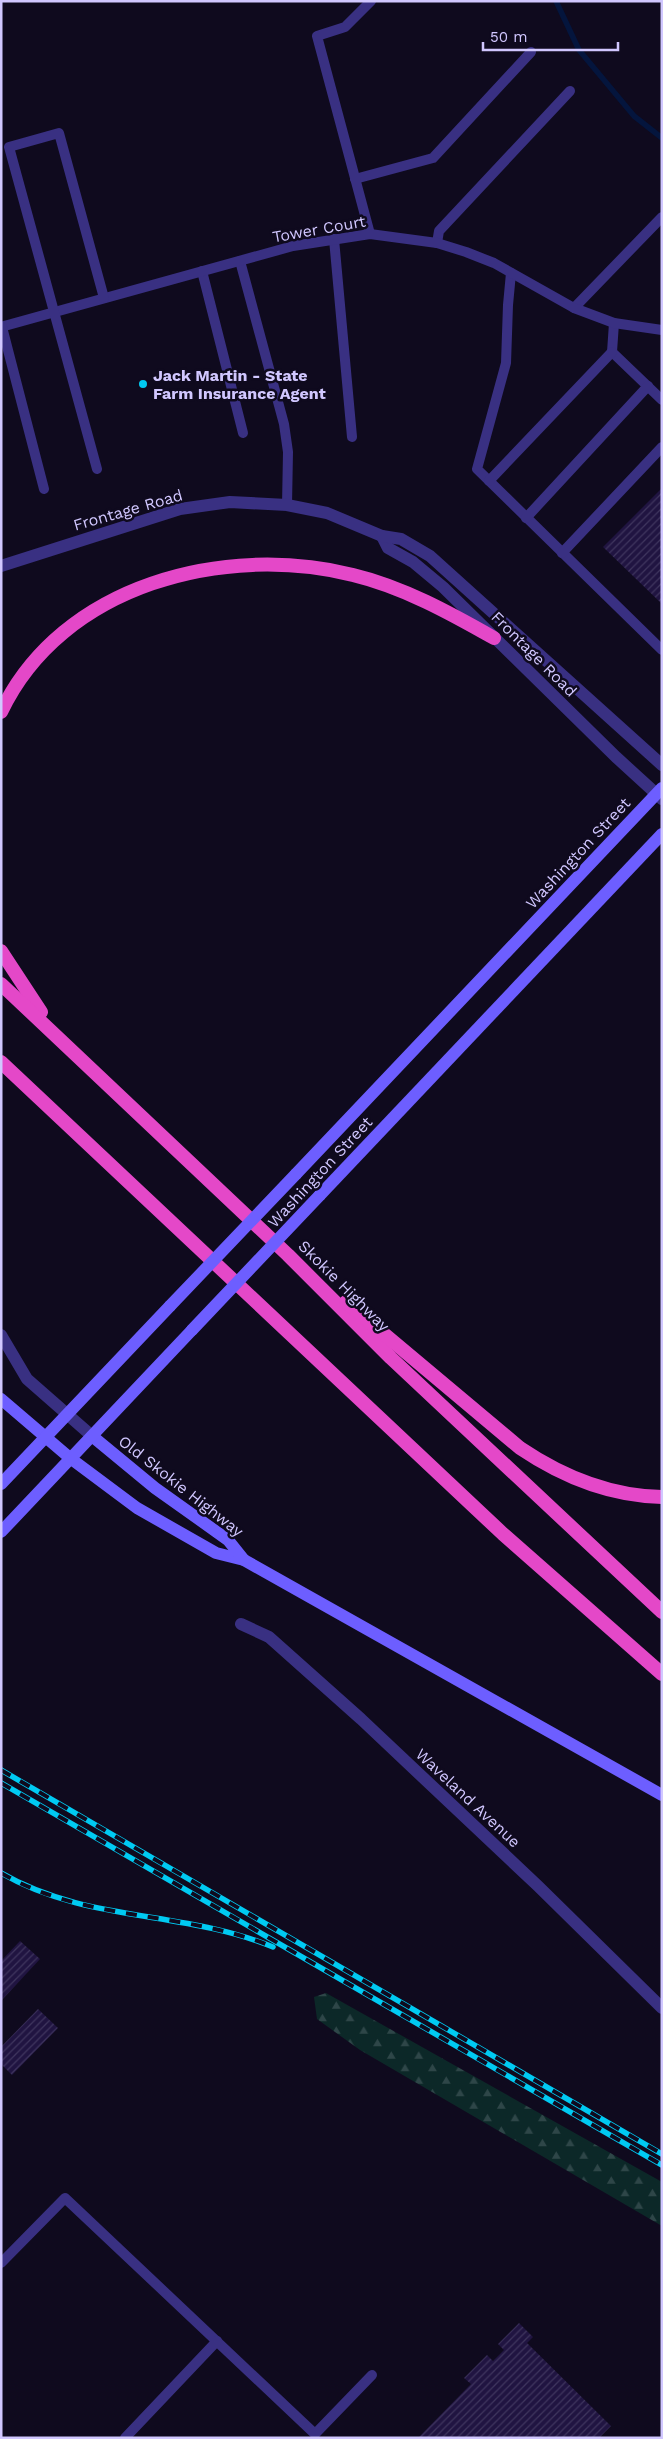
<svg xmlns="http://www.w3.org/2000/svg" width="663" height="2439" font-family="'Work Sans',sans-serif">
<defs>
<pattern id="forest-firs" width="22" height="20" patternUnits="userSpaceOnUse" patternTransform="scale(1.25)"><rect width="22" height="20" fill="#0c2828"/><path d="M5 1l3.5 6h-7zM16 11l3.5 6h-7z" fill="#2e4648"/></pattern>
<pattern id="building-hatch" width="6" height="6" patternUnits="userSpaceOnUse" patternTransform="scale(1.25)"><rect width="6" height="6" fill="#201441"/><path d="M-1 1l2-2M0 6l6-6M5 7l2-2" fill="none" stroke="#3f355e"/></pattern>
</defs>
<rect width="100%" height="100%" fill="#0f0a1e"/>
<!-- forest -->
<path fill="url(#forest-firs)" d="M326 1993 662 2182V2226L360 2050 317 2019 314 1997Z"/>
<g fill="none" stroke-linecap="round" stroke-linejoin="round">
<!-- stream -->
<path stroke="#04153d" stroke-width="5.5" d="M556 1 579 50 634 116 662 138"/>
</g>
<!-- building -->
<g fill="url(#building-hatch)">
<path d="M662 488V604L603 547Z"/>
<path d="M20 1941 40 1959 1 2001V1961Z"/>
<path d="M38 2009 58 2028 12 2075 1 2064V2047Z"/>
<path d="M519 2323 533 2337 527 2343 611 2426 599 2438H418L471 2384 464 2378 487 2355 493 2361 504 2350 498 2344Z"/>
</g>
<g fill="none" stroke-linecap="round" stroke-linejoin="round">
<!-- service -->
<g stroke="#393082" stroke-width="10">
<path d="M355 179 433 158 531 52"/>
<path d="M370 234 317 36 345 27 371 1"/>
<path d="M334 239 352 437"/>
<path d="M437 243 439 231 570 91"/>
<path d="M240 261 284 424 288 452 287 505"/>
<path d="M202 271 243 433"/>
<path d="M511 273 508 305 506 363 477 469 662 650"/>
<path d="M574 308 662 217"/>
<path d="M614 323 612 352 662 400"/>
<path d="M1 327 293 246 370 234 437 243 466 252 494 263 574 308 614 323 662 330"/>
<path d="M2 327 44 489"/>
<path d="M97 469 9 147 59 133 104 298"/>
<path d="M489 481 612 352"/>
<path d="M526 518 648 386"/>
<path d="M562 553 662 447"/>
<path d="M1 2263 65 2198 315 2434 372 2375"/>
<path d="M125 2438 217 2341"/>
</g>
<!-- minor -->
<path stroke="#393082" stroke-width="12" d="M241 1624 269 1637 361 1719 538 1886 662 2008"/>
<!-- tertiary -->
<g stroke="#393082" stroke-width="12">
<path d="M382 536 388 548 413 562 443 587 616 757 662 799"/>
<path d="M1 566 180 509 230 502 287 505 327 513 382 536 401 539 430 556 662 765"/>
<path d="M1 1335 27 1379 92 1436"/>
</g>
<!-- secondary -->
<g stroke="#6d5eff" stroke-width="12">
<path d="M296 1174 662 788"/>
<path d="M320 1195 662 834"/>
<path d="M1 1399 70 1458 137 1508 216 1553 244 1560 662 1795"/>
<path d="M92 1436 155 1488 228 1540 244 1560"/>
<path d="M1 1484 170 1306"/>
<path d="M1 1532 192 1330"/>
</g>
<!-- trunk -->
<g stroke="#e448c8" stroke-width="14">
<path d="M1 712C62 584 225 543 353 575 403 587 450 613 494 638"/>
<path d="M1 951 41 1012"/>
<path d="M1 984 288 1255 391 1358 662 1612"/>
<path d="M1 1062 503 1534 662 1674"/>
<path d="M346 1302 520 1448C563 1477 610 1496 662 1497"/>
</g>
<defs>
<g id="rail">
<path d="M1 1770 662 2154"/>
<path d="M1 1783 662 2165"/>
<path d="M1 1873C87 1923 184 1910 273 1947"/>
</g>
</defs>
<!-- rail casing -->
<use href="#rail" stroke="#00caf2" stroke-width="5.5"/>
<!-- rail -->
<use href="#rail" stroke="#0f0a1e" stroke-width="4" stroke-dasharray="11" stroke-linecap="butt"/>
<!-- secondary-bridge -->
<g stroke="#6d5eff" stroke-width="12">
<path d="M170 1306 296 1174"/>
<path d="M192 1330 320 1195"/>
</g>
</g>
<!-- markers -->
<circle fill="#00caf2" stroke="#0f0a1e" stroke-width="2" cx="143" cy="384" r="5"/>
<g text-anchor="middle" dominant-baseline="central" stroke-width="5" stroke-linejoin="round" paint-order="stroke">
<!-- street labels -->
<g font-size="16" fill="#d1c7ff" stroke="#0f0a1e">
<text transform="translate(319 229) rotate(-10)">Tower Court</text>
<text transform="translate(128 510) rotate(-16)">Frontage Road</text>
<text transform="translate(534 654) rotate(45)">Frontage Road</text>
<text transform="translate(578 853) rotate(-47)">Washington Street</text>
<text transform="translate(320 1172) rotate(-47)">Washington Street</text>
<text transform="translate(344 1286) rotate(45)">Skokie Highway</text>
<text transform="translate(181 1486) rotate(38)">Old Skokie Highway</text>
<text transform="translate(468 1798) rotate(43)">Waveland Avenue</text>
</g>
<!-- poi labels -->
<g font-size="16" font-weight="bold" fill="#d1c7ff" stroke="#0f0a1e" text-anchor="start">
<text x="153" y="375">Jack Martin - State<tspan x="153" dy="18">Farm Insurance Agent</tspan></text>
</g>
</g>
<!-- border -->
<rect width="663" height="2439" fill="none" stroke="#d1c7ff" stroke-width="5"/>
<!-- scale -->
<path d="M483 42v8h135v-8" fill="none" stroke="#d1c7ff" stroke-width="2.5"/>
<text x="490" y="42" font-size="15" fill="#d1c7ff" stroke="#0f0a1e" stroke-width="4" paint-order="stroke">50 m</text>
</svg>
